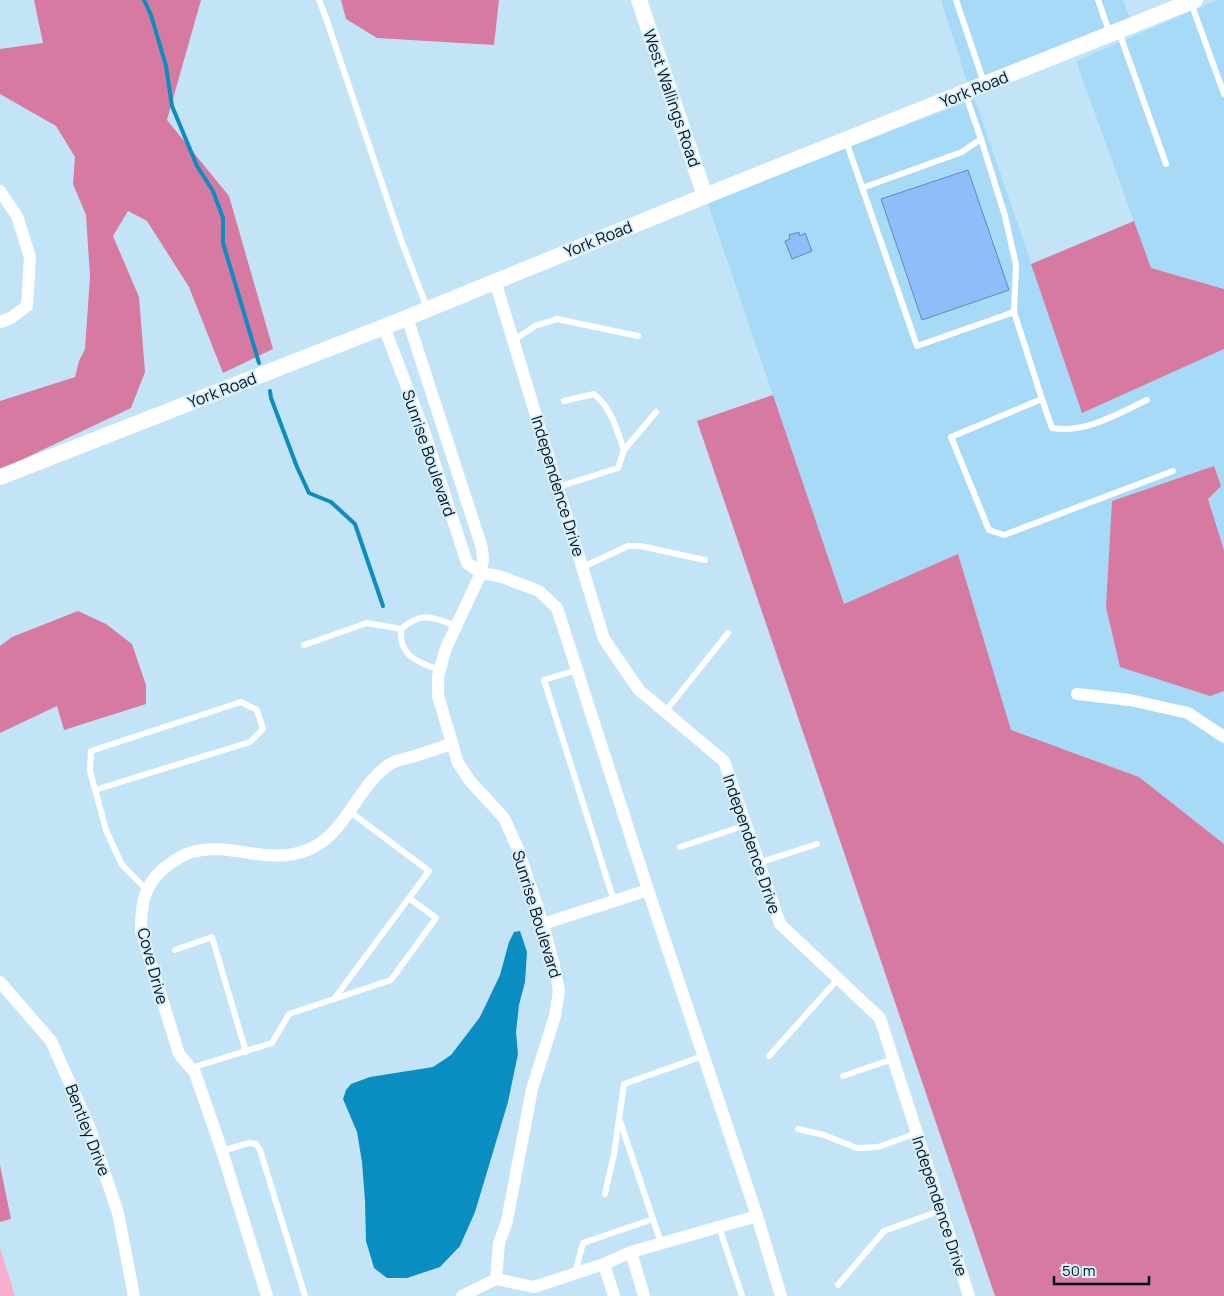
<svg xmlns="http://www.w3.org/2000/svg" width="1224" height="1296" font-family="Manrope,sans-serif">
<rect width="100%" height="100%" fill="#c3e4f7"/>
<!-- built -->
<g fill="#a7daf7">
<path d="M941 0H1123L1130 18 967 82Z"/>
<path d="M1217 0H1224V289L1151 268 1076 61Z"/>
<path d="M975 99 1082 412 1224 349V844L1139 777 1011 730 958 555 844 604 707 201Z"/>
</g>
<!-- green -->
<path fill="#f9afcc" d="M0 1247 1 1251 15 1296H0Z"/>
<!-- forest -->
<g fill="#d77aa1">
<path d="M34 0H201L167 120 229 196 273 349 223 373 189 287 147 221 128 211 113 236 139 297 145 372 131 408 0 470V401L75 377 79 361 85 349 90 276 86 215 73 184 75 157 56 126 0 94V49L43 43Z"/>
<path d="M341 0H499L494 45 377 38 346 19Z"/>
<path d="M1134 221 1151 268 1224 289V349L1082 413 1031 264Z"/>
<path d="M773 395 844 604 958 554 1011 730 1139 777 1224 844V1296H995L697 421Z"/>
<path d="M1214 466 1221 486 1208 499 1224 550V691L1210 696 1120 667 1106 607 1112 501Z"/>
<path d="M78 611 106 624 132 644 146 685V704L64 730 57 706 0 733V646L12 637Z"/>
<path d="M0 1165 11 1219 0 1222Z"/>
</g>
<!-- water -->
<path fill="#0a8dc1" d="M520 931 527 952 525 982 519 1005 516 1032 518 1054 508 1102 475 1212 460 1246 440 1267 407 1278H387L374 1268 366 1241 365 1201 362 1162 357 1132 343 1099 346 1090 351 1084 370 1077 433 1067 451 1055 480 1017 500 975 509 942 514 932Z"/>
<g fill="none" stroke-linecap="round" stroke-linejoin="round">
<!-- stream -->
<g stroke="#0a8dc1" stroke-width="4">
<path d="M144 0 151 15 166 66 172 106 197 166 213 191 223 218V243L259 363"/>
<path d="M270 391 271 398 297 467 309 493 331 502 355 524 383 606"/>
</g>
</g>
<!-- building -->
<g fill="#8dbefa" stroke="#6687b0">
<path d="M968 170 1009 290 922 320 881 199Z"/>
<path d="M799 232 800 236 805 233 812 251 792 259 785 241 790 239 789 235Z"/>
</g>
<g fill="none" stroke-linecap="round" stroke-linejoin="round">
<!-- service -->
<g stroke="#fff" stroke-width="6">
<path d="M319 0 326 18 400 237 427 308"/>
<path d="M956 0 984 83"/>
<path d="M1098 0 1110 34"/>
<path d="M1191 3 1224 94"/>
<path d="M1119 32 1166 164"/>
<path d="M981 139 1005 216 1016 265 1014 312"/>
<path d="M846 141 917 346 1014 312 1042 399 951 437 989 530 1004 535 1173 471"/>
<path d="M862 188 962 152 981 139 965 93"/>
<path d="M514 340 535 326 557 319 638 336"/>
<path d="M1042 399 1052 428C1085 434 1117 414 1147 400"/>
<path d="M564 401 594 394C612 409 616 428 624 450"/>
<path d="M558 487 618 468 624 450 656 412"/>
<path d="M583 567 628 546H640L705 560"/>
<path d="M304 645 367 623 401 629"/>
<path d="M440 670C418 662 399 657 401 629 423 611 432 617 456 626"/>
<path d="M577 670 544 680 614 901"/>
<path d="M665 712 728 633"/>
<path d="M95 790 250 742 263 729 257 710 241 702 91 751 90 771 106 830 122 865 146 889"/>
<path d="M680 847 746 825"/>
<path d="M759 863 817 844"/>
<path d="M175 950 212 937 246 1052"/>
<path d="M334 999 409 898"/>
<path d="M769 1056 838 979"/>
<path d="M191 1068 272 1043 289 1014 391 980 436 918 409 898 429 871 349 811"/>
<path d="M843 1076 893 1059"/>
<path d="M620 1121 661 1243"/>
<path d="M798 1129 824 1135 857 1148 878 1147 917 1133"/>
<path d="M222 1151 249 1143 256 1144 260 1150 305 1296"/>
<path d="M605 1194 614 1154 624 1084 703 1056"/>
<path d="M719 1227 742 1296"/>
<path d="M575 1273 583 1243 653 1219"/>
<path d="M838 1285 884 1231 942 1210"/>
</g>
<!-- minor -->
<g stroke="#fff" stroke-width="12">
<path d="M0 191 17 216 30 257 27 306 11 318 0 322"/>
<path d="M495 281 604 639 639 690 724 761 780 924 880 1018 969 1296"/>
<path d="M407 317 482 548 483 558 481 573 446 648 438 676V696L458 763 470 781 504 818 518 849 543 924 554 966 559 991 555 1016 532 1089 507 1221 499 1243 496 1279"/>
<path d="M384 327 425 434 467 563 481 573 499 576 539 591 557 608 648 890 757 1216 781 1296"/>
<path d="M1077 694 1130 700 1188 713 1224 737"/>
<path d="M543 924 648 890"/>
<path d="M0 982 51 1041 89 1126 118 1213 134 1296"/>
<path d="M631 1252 644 1296"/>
<path d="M604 1264 614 1296"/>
<path d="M267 1296 222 1151 195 1073 179 1054 141 931C141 905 143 887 163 869 172 862 181 855 192 852 232 841 270 868 312 848 347 831 358 785 390 764 397 760 407 758 415 756 427 752 439 748 451 744"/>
<path d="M462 1296 496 1279 534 1287 604 1264 631 1252 757 1216"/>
</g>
<!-- tertiary -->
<g stroke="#fff" stroke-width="16">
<path d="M639 0 705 196"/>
<path d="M0 477 399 321 705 196 1195 0"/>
</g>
</g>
<g text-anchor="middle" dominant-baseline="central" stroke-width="4" stroke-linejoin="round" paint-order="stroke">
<!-- street labels -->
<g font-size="16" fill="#00131e" stroke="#d9effc">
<text transform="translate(974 89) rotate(-22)">York Road</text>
<text transform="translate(672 98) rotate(71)">West Wallings Road</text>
<text transform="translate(598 239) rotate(-22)">York Road</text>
<text transform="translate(222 390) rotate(-21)">York Road</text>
<text transform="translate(429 453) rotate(71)">Sunrise Boulevard</text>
<text transform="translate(558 486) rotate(73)">Independence Drive</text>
<text transform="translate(752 844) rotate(71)">Independence Drive</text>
<text transform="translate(537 914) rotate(73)">Sunrise Boulevard</text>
<text transform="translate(153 966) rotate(75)">Cove Drive</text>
<text transform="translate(88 1130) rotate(69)">Bentley Drive</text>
<text transform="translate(940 1206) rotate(72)">Independence Drive</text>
</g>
</g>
<!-- scale -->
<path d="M1054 1276v8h95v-8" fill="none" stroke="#00131e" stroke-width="2.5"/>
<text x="1062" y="1276" font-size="15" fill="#00131e" stroke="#d9effc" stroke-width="4" paint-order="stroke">50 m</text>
</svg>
